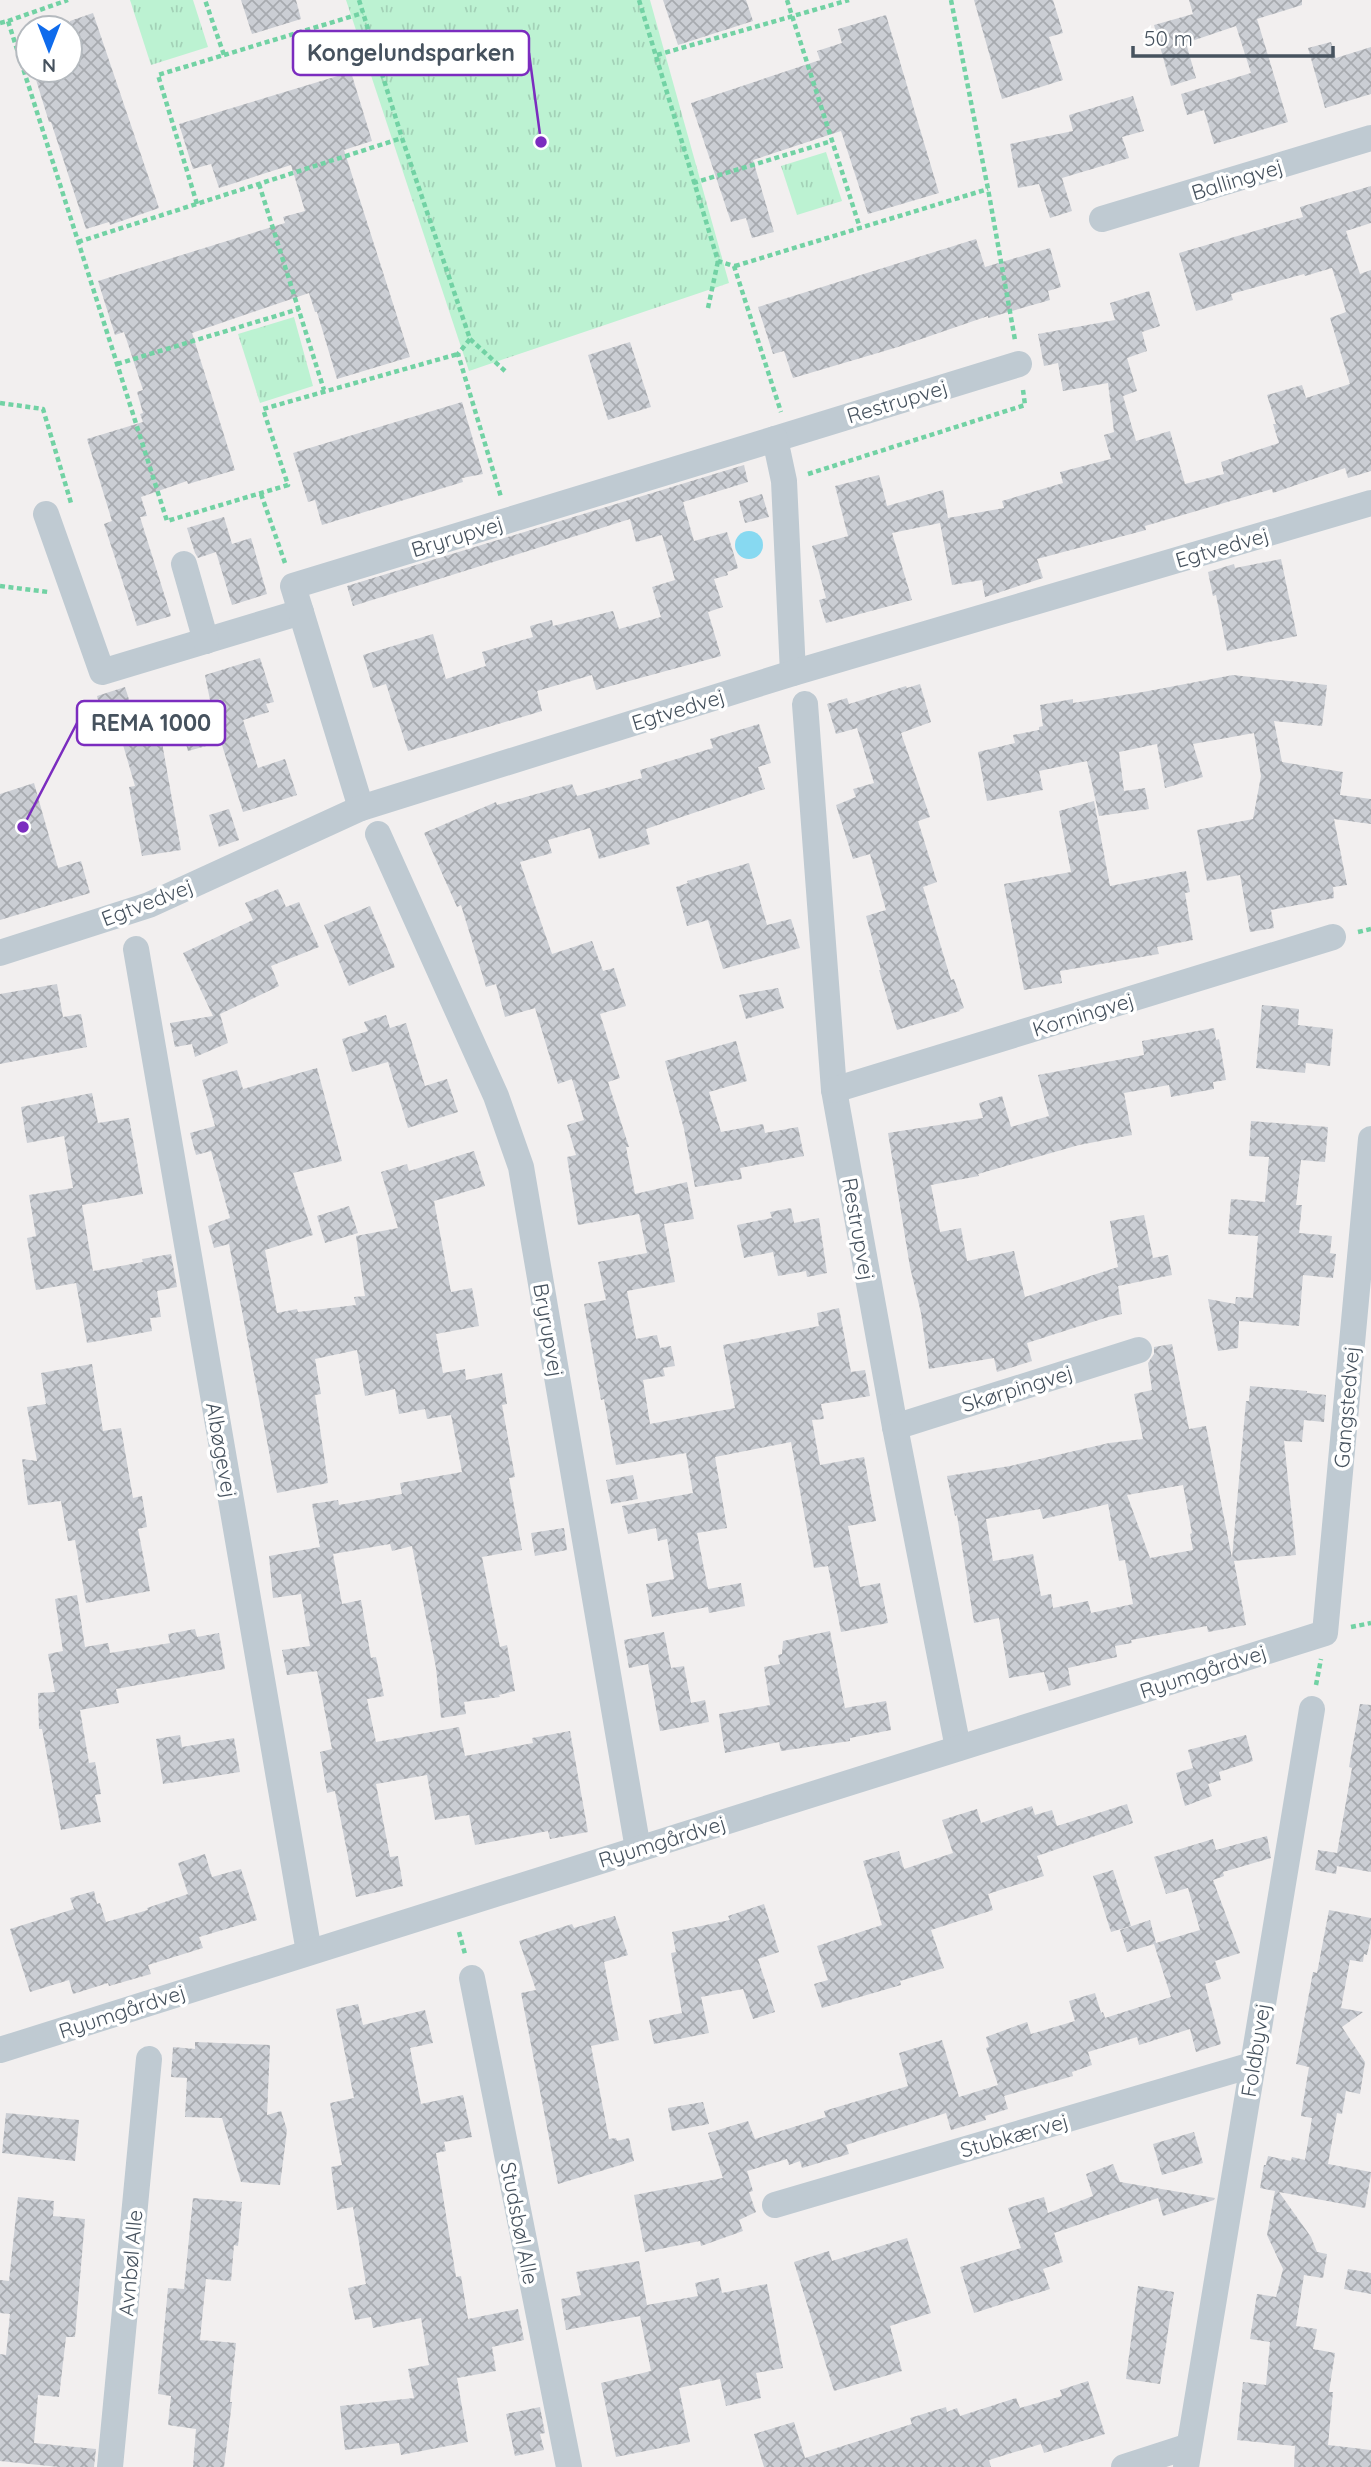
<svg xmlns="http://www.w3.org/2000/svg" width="1371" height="2467" font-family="Quicksand,sans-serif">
<defs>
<pattern id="park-tufts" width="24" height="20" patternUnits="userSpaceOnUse" patternTransform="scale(1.75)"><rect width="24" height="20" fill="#bcf2d2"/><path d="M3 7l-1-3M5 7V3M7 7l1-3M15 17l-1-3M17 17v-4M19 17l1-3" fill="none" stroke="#a3d1b7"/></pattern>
<pattern id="building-cross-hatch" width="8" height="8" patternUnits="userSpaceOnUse" patternTransform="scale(1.75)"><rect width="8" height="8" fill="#cbced4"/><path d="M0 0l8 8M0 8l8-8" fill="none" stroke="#a7aaaf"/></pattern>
</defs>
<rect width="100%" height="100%" fill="#f2efef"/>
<!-- park -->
<g fill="url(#park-tufts)">
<path d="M130 0H193L208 47 151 65Z"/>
<path d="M346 0H650L729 283 469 371Z"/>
<path d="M826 152 842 201 797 215 781 166Z"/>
<path d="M294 317 313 386 260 403 238 334Z"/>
</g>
<!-- water -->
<circle fill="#87d9f1" cx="749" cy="545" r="14"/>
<!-- building -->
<g fill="url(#building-cross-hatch)" fill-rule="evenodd">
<path d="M241 0H296L301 19 252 34Z"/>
<path d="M663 0H746L753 21 678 45Z"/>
<path d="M974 0H1053L1063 33 1049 37 1063 80 1002 99Z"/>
<path d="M1189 0H1302V5L1257 19 1288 122 1214 144 1204 110 1187 115 1181 94 1251 73 1236 26 1186 43 1196 78 1171 86 1154 25 1193 14Z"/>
<path d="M93 13 159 208 110 225 109 222 86 229 51 122H49L33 70H70V21Z"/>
<path d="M886 15 939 193 868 214 841 131 753 160 774 232 752 238 746 218 731 222 691 103 820 60 817 51 842 43 838 29Z"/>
<path d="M1331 42 1336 58 1371 47V94L1325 108 1308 48Z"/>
<path d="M351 72 372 141 344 150 410 357 337 379 317 312H315L309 293 192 333 235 470 188 484 187 481 141 497 147 516 140 517 171 616 137 626 104 524 112 521 87 439 143 422 140 414 143 413 137 392 143 390 124 332 115 335 98 281 285 223 283 217 305 211 291 165 219 188 211 164 193 169 179 124Z"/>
<path d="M1133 96 1144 131 1122 137 1129 158 1062 178 1072 211 1050 218 1039 184 1018 188 1010 144 1073 131 1069 115Z"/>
<path d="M1371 186V223L1346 231 1360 274 1371 270V471L1348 478 1345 468 1273 493 1272 489 1145 526 1146 530 1037 559 1043 578 985 597 982 580 952 585 940 523 892 533 912 600 826 623 819 600 826 598 812 546 848 536 835 486 879 475 887 506 943 490 948 518 1004 508 1002 501 1063 483 1060 472 1111 459 1104 435 1114 432 1108 383 1063 391 1058 363 1044 366 1038 334 1115 320 1110 303 1149 291 1160 326 1142 332 1147 351 1127 358 1137 391 1123 396 1136 441 1170 431 1185 484 1224 474 1221 462 1279 443 1273 424H1276L1267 395 1302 385 1306 398 1350 384 1330 318 1346 312 1332 268 1305 276 1304 274 1231 294 1233 300 1196 311 1179 253 1303 217 1300 207Z"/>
<path d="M976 239 985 267 1050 248 1061 287 1048 291 1050 300 988 318V316L898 347 793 378 784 351 773 354 758 307Z"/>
<path d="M630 342 651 407 608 420 588 355Z"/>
<path d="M462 402 483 474 462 478 463 482 322 525 315 500 308 502 293 453Z"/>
<path d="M744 465 748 482 683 502 694 541 727 532 738 568 727 572 728 575 714 579 723 607 708 612 721 656 596 690 592 675 537 691 542 711 408 751 386 684 373 688 363 655 433 634 446 679 486 666 482 652 533 637 530 626 552 620 553 626 613 611 619 629 661 617 652 587 675 580 662 535 636 542 630 519 353 606 347 586Z"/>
<path d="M762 494 769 517 745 523 739 501Z"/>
<path d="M224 517 232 544 251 538 267 594 232 605 216 552 198 558 195 553 187 528Z"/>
<path d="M1281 559 1297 636 1227 651 1216 595 1213 596 1208 572 1234 564 1235 568Z"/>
<path d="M260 658 274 702 266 704 269 712 243 720 258 768 285 759 297 795 243 812 221 742 188 751 177 714 211 705 205 675Z"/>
<path d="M1233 675 1327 685 1322 726 1274 721 1282 762 1343 772 1340 795 1371 799V824L1334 819 1347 885 1333 887 1334 898 1271 910 1274 928 1250 932 1240 875 1207 881 1197 830 1253 819 1261 776 1254 733 1193 744 1203 777 1165 788 1157 744 1119 752 1124 791 1145 788 1149 809 1099 816 1087 761 1039 771 1043 790 987 801 978 752 1015 743 1013 735 1039 730V727L1043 726 1040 705 1073 699V703L1143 692Z"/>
<path d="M920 684 931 722 901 733 930 817 918 821 937 882 923 887 951 980 954 979 964 1008 959 1010 960 1011 897 1030 879 970H881L866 916 886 910 870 854 853 859 836 805 856 797 853 789 874 783 857 728 836 734 827 704 847 698 849 704 906 686 907 688Z"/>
<path d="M125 687 133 712 103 719 97 696Z"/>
<path d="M158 720 181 850 142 856 129 787 135 786 119 731Z"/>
<path d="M759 724 771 763 758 767 765 789 646 829 650 844 599 859 590 828 548 840 552 853 520 862 552 954 592 941 603 971 614 968 626 1006 600 1014 620 1078 608 1082 629 1147H626L635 1194 687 1182 694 1219 664 1224 675 1282 627 1291 636 1339 657 1335 660 1348 671 1346 675 1366 663 1368 665 1376 643 1380 650 1424 735 1408 723 1345 819 1326 817 1313 839 1308 851 1372 865 1370 870 1396 821 1404 824 1419 812 1420 820 1465 864 1457 876 1521 848 1526 860 1587 880 1583 888 1623 841 1632 828 1566 814 1568 791 1442 715 1457 727 1528 697 1533 708 1589 741 1583 745 1606 709 1613 708 1607 652 1617 646 1584 674 1579 667 1539 658 1541 656 1528 628 1534 622 1506 693 1493 686 1453 616 1465 604 1399 601 1400 584 1304 606 1300 598 1262 647 1253 639 1214 578 1225 567 1157 576 1155 567 1125 584 1120 572 1079 558 1084 535 1008 505 1017 496 984 486 987 461 905 457 907 424 833 496 802 497 805 572 784 577 796 642 778 640 770 713 748 710 739Z"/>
<path d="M34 783 58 868 81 861 90 893 0 920V794Z"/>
<path d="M1094 801 1110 886 1186 871 1190 892 1185 893 1193 940 1157 947 1159 954 1060 971 1062 983 1024 990 1004 884 1071 872 1059 811Z"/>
<path d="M229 809 239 840 219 847 209 815Z"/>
<path d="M749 863 767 925 791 919 800 948 723 969 708 920 687 926 676 887 688 883 687 881Z"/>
<path d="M278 889 286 907 299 902 319 947 271 966 279 986 218 1015 220 1014 228 1043 195 1057 192 1044 175 1047 170 1023 213 1016 183 953 253 920 245 903Z"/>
<path d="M370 906 395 967 349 986 324 925Z"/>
<path d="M57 984 63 1017 81 1014 87 1047 0 1064V994Z"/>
<path d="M778 988 784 1008 746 1019 739 995Z"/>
<path d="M1262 1005 1299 1009 1298 1025 1333 1029 1330 1066 1306 1063 1305 1073 1256 1068Z"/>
<path d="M386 1015 390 1028 406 1023 425 1086 447 1079 458 1112 408 1128 388 1062 352 1072 342 1039 368 1031 364 1022Z"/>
<path d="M1214 1028 1216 1040 1219 1039 1226 1080 1213 1082 1214 1089 1171 1097 1169 1085 1124 1093 1132 1135 1079 1145 978 1174 979 1176 931 1185 940 1232 961 1228 967 1261 1014 1251 1025 1297 1118 1267 1110 1221 1144 1215 1153 1258 1168 1255 1172 1275 1118 1286 1122 1314 1108 1317 1027 1343 1032 1361 997 1372 994 1358 929 1369 921 1313 910 1267 888 1133 983 1118 979 1103 1002 1096 1011 1127 1049 1116 1038 1075 1144 1055 1142 1041Z"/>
<path d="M736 1041 747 1081 709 1092 721 1132 763 1124 765 1133 798 1127 804 1156 740 1168 742 1179 695 1187 684 1129 665 1061Z"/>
<path d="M317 1068 342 1161 293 1173 313 1235 265 1250 277 1313 297 1309 298 1312 356 1305 354 1297 365 1296 356 1236 398 1228 381 1172 407 1164 409 1171 474 1151 485 1186 434 1201 451 1292 472 1288 479 1326 436 1334 443 1373 465 1369 466 1380 502 1373 507 1404 502 1405 515 1477 509 1478 522 1550 482 1557 500 1647 507 1645 515 1691 499 1695 500 1697 464 1702 466 1714 441 1718 436 1668 412 1546 392 1551 390 1544 333 1554 342 1604 361 1600 371 1658 376 1657 384 1696 367 1699 376 1742 459 1727 465 1756 533 1743 532 1738 570 1731 588 1832 550 1839 548 1831 475 1845 469 1815 435 1820 427 1775 376 1784 390 1857 398 1856 403 1886 356 1897 335 1791 327 1793 320 1752 332 1749 317 1671 287 1675 282 1650 310 1646 301 1594 273 1598 269 1556 320 1547 312 1504 338 1500 339 1505 402 1494 400 1483 462 1472 451 1415 427 1419 425 1409 399 1414 395 1389 365 1396 357 1350 315 1359 321 1394 315 1395 328 1483 277 1493 229 1244 214 1248 208 1226 230 1218 211 1151 196 1155 190 1133 215 1126 202 1080 237 1070 243 1089Z"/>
<path d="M92 1093 98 1123 129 1118 143 1194 82 1205 93 1271 143 1262 142 1259 171 1254 177 1287 157 1291 161 1317 150 1318 152 1331 87 1343 76 1283 36 1290 27 1238 36 1236 29 1195 73 1188 64 1136 27 1143 21 1107Z"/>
<path d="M1251 1121 1328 1127 1325 1162 1301 1160 1296 1205H1302L1299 1233 1332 1236 1330 1253 1336 1254 1333 1278 1303 1275 1299 1326 1239 1321 1238 1348 1218 1351 1208 1299 1235 1304 1236 1297 1253 1298 1258 1236 1228 1234 1231 1199 1265 1202 1269 1157 1249 1156Z"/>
<path d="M349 1206 358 1233 325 1243 317 1216Z"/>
<path d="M791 1208 794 1223 819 1218 827 1273 807 1277 806 1271 778 1276 773 1252 744 1258 737 1225 772 1218 770 1212Z"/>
<path d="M1172 1344 1189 1429 1206 1426 1232 1558 1246 1401H1249L1250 1386 1307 1391V1393L1326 1395 1324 1422 1304 1420 1302 1442 1284 1441 1296 1555 1234 1561 1246 1625 1208 1632 1207 1626 1131 1640 1132 1643 1115 1646 1117 1657 1068 1668 1071 1685 1049 1691 1044 1672 1009 1678 999 1618 974 1623 957 1515 955 1516 947 1476 1010 1466 1109 1443 1143 1439 1134 1394 1152 1390 1148 1363 1154 1354V1347ZM1183 1485 1192 1533 1190 1534 1193 1550 1150 1558 1127 1495ZM1108 1504 1119 1561 1125 1560 1133 1604 1091 1613 1088 1601 1053 1608 1051 1594 1041 1596 1033 1554 993 1561 986 1519 1040 1509 1043 1519Z"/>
<path d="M92 1364 103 1431 121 1428 133 1498 142 1496 147 1527 138 1529 150 1591 86 1603 75 1540 68 1541 61 1501 28 1505 22 1459 37 1461 27 1407 46 1404 41 1373Z"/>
<path d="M633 1475 638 1499 611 1504 606 1480Z"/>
<path d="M564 1528 567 1550 535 1556 531 1533Z"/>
<path d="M77 1595 85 1647 108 1643 110 1653 170 1643 168 1634 195 1629 197 1637 219 1633 225 1669 116 1689 119 1703 80 1710 89 1763 95 1762 101 1794 95 1795 101 1822 61 1830 42 1729H39L38 1693 55 1692 48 1654 63 1651 55 1599Z"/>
<path d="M830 1631 845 1708 886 1701 891 1730 850 1738V1741L781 1751 779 1742 725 1753 719 1714 770 1705 764 1667 780 1664 778 1655 782 1654 783 1641Z"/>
<path d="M664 1632 671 1668 684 1666 691 1703 705 1700 709 1722 660 1731 648 1664 629 1668 624 1640Z"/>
<path d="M1360 1704 1371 1705V1872L1337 1866 1336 1874 1315 1870 1318 1850 1337 1853 1352 1768 1349 1767Z"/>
<path d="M180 1735 182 1747 234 1738 240 1772 163 1784 156 1739Z"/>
<path d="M1246 1735 1253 1761 1219 1772 1221 1780 1208 1784 1212 1796 1185 1806 1176 1773 1193 1768 1188 1750Z"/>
<path d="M1127 1804 1133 1823 1037 1856 1044 1876 988 1894 993 1910 931 1930 944 1968 900 1981 901 1985 822 2008 814 1984 828 1980 817 1946 882 1925 863 1861 899 1851 904 1869 953 1853 942 1820 977 1809 981 1823 1032 1806 1035 1815 1052 1810 1057 1826Z"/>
<path d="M1267 1836 1271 1858 1223 1872 1224 1876 1213 1880 1240 1953 1215 1961 1221 1979 1205 1984 1221 2044 1196 2052 1190 2029 1139 2045 1137 2037 1088 2052 1092 2065 1072 2072 1073 2076 1004 2096 1008 2109 985 2116 986 2120 951 2130 946 2113 846 2145 849 2154 802 2168 800 2161 789 2165 787 2159 747 2171 753 2191 749 2192 756 2212 739 2220 743 2231 701 2246 700 2241 645 2252 634 2195 723 2178 708 2133 748 2121 755 2139 826 2117 824 2111 908 2086 899 2053 942 2040 959 2097 998 2085 986 2048 989 2047 986 2037 1027 2022 1031 2034 1075 2021 1069 2001 1095 1993 1101 2013 1103 2012 1105 2018 1171 1997 1154 1944 1127 1952 1120 1930 1150 1920 1156 1943 1200 1930 1188 1888 1166 1894 1154 1857 1213 1839 1216 1850Z"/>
<path d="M205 1854 212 1877 241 1869 257 1920 199 1937 203 1948 148 1965 151 1974 109 1986 108 1983 73 1994 69 1980 30 1992 10 1929 74 1909 70 1898 94 1891 97 1904 100 1903 106 1922 148 1910 147 1908 188 1894 178 1863Z"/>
<path d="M1113 1870 1131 1926 1111 1932 1093 1876Z"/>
<path d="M764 1904 779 1952 758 1959 775 2012 753 2019 743 1989 701 1997 709 2033 654 2044 649 2020 682 2013 671 1953 676 1952 672 1932 730 1920 728 1916Z"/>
<path d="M1329 1910 1371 1918V1937L1367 1955 1364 1954 1363 1962 1350 1960 1341 2008 1363 2012 1342 2027 1365 2062 1360 2094 1346 2091 1342 2114 1337 2113 1328 2164 1371 2172V2174L1365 2208 1279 2192 1311 2237 1317 2252 1327 2254 1323 2278 1304 2275 1296 2326 1317 2329 1313 2349 1335 2353 1329 2392H1333L1328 2445 1371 2450V2467H1294L1295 2446 1237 2440 1243 2382 1266 2385 1270 2342 1250 2339 1257 2294 1276 2297 1283 2269 1267 2235 1275 2191 1260 2188 1264 2165H1266L1268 2156 1291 2161 1292 2157 1305 2160 1312 2118 1301 2116 1309 2067 1296 2064 1313 1972 1317 1973Z"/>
<path d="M615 1916 628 1955 604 1962 619 2040 591 2046 609 2139 616 2138 617 2141 629 2138 634 2161 558 2184 521 1993 536 1990 519 1941 572 1924 574 1928Z"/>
<path d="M358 2004 363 2025 425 2010 433 2043 410 2048 421 2104 463 2095 472 2137 444 2142 446 2151 436 2153 456 2277 461 2276 468 2319 518 2309 524 2340 492 2347 496 2371 457 2378 468 2442 401 2455 399 2443 345 2450 340 2406 414 2398 408 2369 429 2365 421 2318 373 2328 371 2317 355 2320 348 2288 366 2284 353 2207 337 2210 331 2167 342 2165 330 2103 354 2098 336 2009Z"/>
<path d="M195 2042 270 2045 267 2115 281 2111 287 2130 280 2185 241 2182 222 2118 185 2117 187 2078 171 2077 173 2047 195 2049Z"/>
<path d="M703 2102 709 2124 672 2131 668 2108Z"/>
<path d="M6 2113 79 2120 75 2161 2 2153Z"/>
<path d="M1194 2132 1203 2163 1162 2175 1153 2144Z"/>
<path d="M1113 2164 1120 2182 1215 2198 1214 2200 1163 2216 1158 2198 1054 2233 1063 2262 1043 2269 1050 2289 974 2313 960 2267 1021 2248 1008 2208 1044 2197 1048 2213 1093 2196 1086 2174Z"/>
<path d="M18 2197 54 2201 53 2216 85 2219 75 2337H66L59 2397 38 2395 34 2443 96 2449 94 2467H59L0 2461V2354L6 2355 10 2314 0 2313V2280L9 2281Z"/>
<path d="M193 2198 242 2202 238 2246 234 2245 231 2281 206 2279 200 2340 236 2343 230 2402H232L224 2467H193L196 2429 168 2425 171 2396 158 2394 168 2288 184 2289Z"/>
<path d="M907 2238 931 2313 890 2326 902 2371 834 2391 794 2262 829 2251 832 2261Z"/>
<path d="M639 2261 647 2305 698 2296 695 2283 719 2278 722 2293 767 2284 783 2368 756 2373 761 2398 726 2406 720 2379 679 2388 690 2442 616 2457 601 2383 651 2371 640 2316 566 2330 561 2299 581 2295 576 2272Z"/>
<path d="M1348 2269 1371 2273V2294L1344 2289Z"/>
<path d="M1138 2286 1174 2292 1160 2384 1126 2379Z"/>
<path d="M1088 2381 1105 2434 1044 2453 1041 2444 989 2460 991 2467H764L754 2434 794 2422 805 2458 912 2424 910 2418 946 2407 947 2412 957 2408 960 2416 1016 2398 1020 2408 1062 2396 1060 2390Z"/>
<path d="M540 2407 545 2433 540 2434 544 2450 515 2456 506 2414Z"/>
</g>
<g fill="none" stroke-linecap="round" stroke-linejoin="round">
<!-- path -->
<g stroke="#72d2a4" stroke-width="4.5" stroke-dasharray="5 3.5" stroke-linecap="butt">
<path d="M359 0 402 138 470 339 458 354 501 497"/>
<path d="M639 0 718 261 734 266 781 412"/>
<path d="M787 0 860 228"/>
<path d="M951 0 988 189 1015 340"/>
<path d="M8 21 68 0"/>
<path d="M0 23 8 21 167 521 288 485 263 409 458 354"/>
<path d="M224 55 363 13"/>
<path d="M657 55 849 0"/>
<path d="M693 183 832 141"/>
<path d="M259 184 324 390"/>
<path d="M197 204 158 75 224 55 205 0"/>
<path d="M78 242 402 138"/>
<path d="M735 266 988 189"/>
<path d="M708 308 718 261"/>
<path d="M470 339 505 371"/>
<path d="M117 364 299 309"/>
<path d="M0 403 43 409 71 503"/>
<path d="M808 474 1025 405 1023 390"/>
<path d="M261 494 285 563"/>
<path d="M0 586 48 592"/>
<path d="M1358 932 1371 929"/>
<path d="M1351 1627 1371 1623"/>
<path d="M1316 1685 1321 1659"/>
<path d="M459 1932 465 1954"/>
</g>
<!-- minor -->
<g stroke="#bfcad2" stroke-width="26">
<path d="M1102 219 1371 138"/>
<path d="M775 439 1019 364"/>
<path d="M46 514 102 672 301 612"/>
<path d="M184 564 206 641"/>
<path d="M805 704 834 1090 895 1427 958 1748"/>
<path d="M361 808 293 586 775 439 784 481 793 673"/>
<path d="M378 834 496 1096 521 1167 638 1849"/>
<path d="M136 949 309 1952"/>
<path d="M0 953 149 905 361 808 793 673 1371 503"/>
<path d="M834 1090 1333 937"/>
<path d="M895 1427 1139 1350"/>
<path d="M472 1978 569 2467"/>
<path d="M0 2050 1325 1633 1371 1139"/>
<path d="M775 2205 1252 2065"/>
<path d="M110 2467 149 2059"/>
<path d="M1124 2467 1189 2446"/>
<path d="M1186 2467 1312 1709"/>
</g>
</g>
<g text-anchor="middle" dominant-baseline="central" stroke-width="7" stroke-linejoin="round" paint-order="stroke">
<!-- street labels -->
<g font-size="21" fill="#46525e" stroke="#fff">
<text transform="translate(1237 179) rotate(-17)">Ballingvej</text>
<text transform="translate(897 401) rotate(-17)">Restrupvej</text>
<text transform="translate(457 536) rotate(-17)">Bryrupvej</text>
<text transform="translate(1222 547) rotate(-16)">Egtvedvej</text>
<text transform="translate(678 709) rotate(-17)">Egtvedvej</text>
<text transform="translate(147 902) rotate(-21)">Egtvedvej</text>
<text transform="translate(1083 1014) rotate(-17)">Korningvej</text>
<text transform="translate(859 1229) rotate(80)">Restrupvej</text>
<text transform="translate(549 1330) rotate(80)">Bryrupvej</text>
<text transform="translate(1017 1388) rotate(-17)">Skørpingvej</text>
<text transform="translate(1346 1407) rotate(-85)">Gangstedvej</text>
<text transform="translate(222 1450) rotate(80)">Albøgevej</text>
<text transform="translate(1203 1671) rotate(-18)">Ryumgårdvej</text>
<text transform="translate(662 1841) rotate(-17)">Ryumgårdvej</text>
<text transform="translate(122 2011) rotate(-18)">Ryumgårdvej</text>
<text transform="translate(1255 2050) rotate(-81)">Foldbyvej</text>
<text transform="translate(1014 2135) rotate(-16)">Stubkærvej</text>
<text transform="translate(520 2223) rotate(79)">Studsbøl Alle</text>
<text transform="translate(130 2263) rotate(-85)">Avnbøl Alle</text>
</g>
</g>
<!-- callouts -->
<path fill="none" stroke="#7b2cbf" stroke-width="2.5" d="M541 142L529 53M23 827L77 723"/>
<g fill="#7b2cbf" stroke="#fff" stroke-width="2.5">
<circle cx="541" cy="142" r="7"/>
<circle cx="23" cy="827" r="7"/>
</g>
<g fill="#fff" stroke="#7b2cbf" stroke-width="2.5">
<rect x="293" y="31" width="236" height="44" rx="7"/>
<rect x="77" y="701" width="148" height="44" rx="7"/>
</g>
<g font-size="23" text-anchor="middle" font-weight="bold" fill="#46525e">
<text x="411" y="61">Kongelundsparken</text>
<text x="151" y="731">REMA 1000</text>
</g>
<!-- north arrow -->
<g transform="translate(49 49) rotate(180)"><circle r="33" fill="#ffffff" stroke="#b5babf" stroke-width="2"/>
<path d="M0-5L12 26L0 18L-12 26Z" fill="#0f6bec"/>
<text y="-10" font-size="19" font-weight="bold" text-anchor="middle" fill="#46525e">N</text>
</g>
<!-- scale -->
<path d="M1133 46v10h200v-10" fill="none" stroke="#46525e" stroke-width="3.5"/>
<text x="1144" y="46" font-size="21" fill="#46525e" stroke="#ffffff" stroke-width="5" paint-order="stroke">50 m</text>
</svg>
